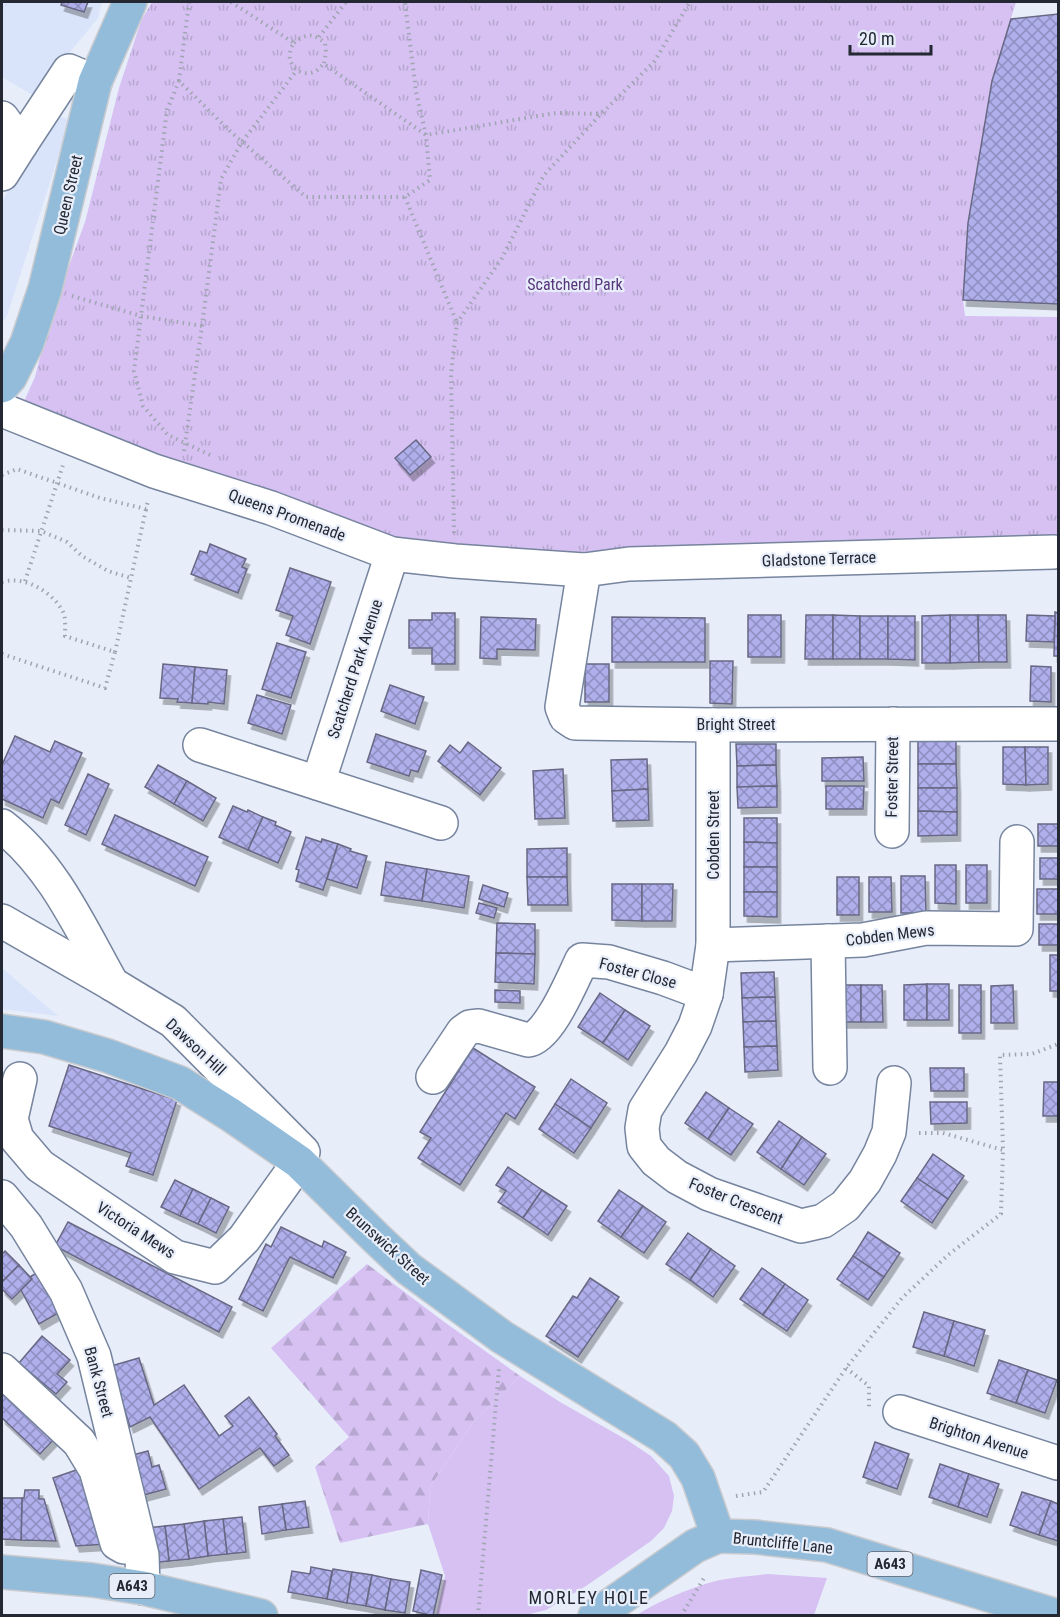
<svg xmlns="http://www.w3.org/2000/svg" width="1060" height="1617" font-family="'Roboto Condensed',sans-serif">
<defs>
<pattern id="forest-firs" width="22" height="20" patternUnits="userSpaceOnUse" patternTransform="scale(1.5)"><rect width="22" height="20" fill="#d6c1f2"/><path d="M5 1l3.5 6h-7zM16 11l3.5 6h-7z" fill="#b7a6d0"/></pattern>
<pattern id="park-tufts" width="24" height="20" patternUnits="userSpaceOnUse" patternTransform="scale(1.5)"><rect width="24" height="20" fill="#d6c1f2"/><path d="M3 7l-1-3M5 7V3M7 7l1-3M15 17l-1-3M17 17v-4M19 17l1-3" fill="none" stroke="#b7a6d0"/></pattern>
<pattern id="building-cross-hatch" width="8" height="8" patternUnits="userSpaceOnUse" patternTransform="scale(1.5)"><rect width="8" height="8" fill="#afafec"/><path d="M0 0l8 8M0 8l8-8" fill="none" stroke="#8e8ec0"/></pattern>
<filter id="shadow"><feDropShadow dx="3.5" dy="6" stdDeviation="0" flood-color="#0004"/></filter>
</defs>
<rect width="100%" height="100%" fill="#e7eefa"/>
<!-- built -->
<g fill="#d9e4fa">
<path d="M2 2H102L98 18 34 96 2 77Z"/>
<path d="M56 115 70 120 7 316 2 323V201Z"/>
<path d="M2 968 58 1016 2 1009Z"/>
</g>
<!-- grass -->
<g fill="#d6c1f2">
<path d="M520 1376 560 1402 627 1440 651 1456 669 1476 674 1496 672 1511 664 1528 651 1541 586 1586 546 1610 526 1615H436L445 1576 428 1524 430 1487 474 1421Z"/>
<path d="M768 1574 827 1578 814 1615H637C654 1603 699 1584 720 1580 736 1577 752 1576 768 1574Z"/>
</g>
<!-- forest -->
<path fill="url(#forest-firs)" d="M367 1264 443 1321 520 1376 474 1421 430 1487 428 1524 340 1543 315 1467 349 1437 271 1348Z"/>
<!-- park -->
<path fill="url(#park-tufts)" d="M152 2H1016L992 81 968 223 963 300 965 316 1058 317V552L455 561 17 417 35 377 51 315 85 222 119 88 141 21Z"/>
<!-- building -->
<g fill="url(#building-cross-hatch)" stroke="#686884" stroke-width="1.5" filter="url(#shadow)">
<path d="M62 2H88L84 12 61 5Z"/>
<path d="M1058 14V304L963 300 968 223 992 81 1011 19Z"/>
<path d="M416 440 431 457 410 475 395 458Z"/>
<path d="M210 544 246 559 242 567 247 569 238 593 191 574 200 551 207 553Z"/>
<path d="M290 568 331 582 310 644 286 635 293 616 276 610Z"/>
<path d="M1055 612 1058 613V656H1054Z"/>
<path d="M432 613H455V664H432V648H409V620H432Z"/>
<rect x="748" y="615" width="33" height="42"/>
<path d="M806 615H833V659H805Z"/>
<path d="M833 615 860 616V659H833Z"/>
<path d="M950 615H978L979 662 950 663Z"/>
<path d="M950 615V663H922V616Z"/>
<path d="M978 615H1006L1007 662H979Z"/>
<path d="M1027 615 1055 616 1054 642 1026 641Z"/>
<rect x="860" y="616" width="28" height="43"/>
<path d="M888 616H915V660L888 659Z"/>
<path d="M481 617 536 619 535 650 497 649V659L480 658Z"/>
<path d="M612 617 705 618V662H612Z"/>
<path d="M277 643 306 652 291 698 262 689Z"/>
<path d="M710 661H733L732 704 710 703Z"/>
<path d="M163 664 195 667 192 703 177 702 178 699 160 698Z"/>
<rect x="585" y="664" width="24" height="38"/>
<path d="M1031 666 1051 667V702L1030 701Z"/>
<path d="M195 667 227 670 224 704 208 702V704L192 703Z"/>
<path d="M390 685 424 697 415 724 381 711Z"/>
<path d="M257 695 291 705 282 734 248 723Z"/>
<path d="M376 734 426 751 418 772 411 770 409 776 367 762Z"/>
<path d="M15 736 50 752 55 741 82 753 59 803 51 799 43 818 2 799V765Z"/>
<rect x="918" y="740" width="38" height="24"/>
<path d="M468 742 501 768 480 795 438 761 450 745 460 753Z"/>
<path d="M736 744H776V765L737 766Z"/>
<path d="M1003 747H1025L1026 785 1003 784Z"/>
<path d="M1025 747H1048V784L1026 785Z"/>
<path d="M863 757 864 781H822V758Z"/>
<path d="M647 759 648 789 612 791 611 760Z"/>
<path d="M918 764H956L957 788H918Z"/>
<path d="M158 765 187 781 174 804 145 787Z"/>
<path d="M776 765 777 786 737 787V766Z"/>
<path d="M563 769 565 818 535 819 533 771Z"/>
<path d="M88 774 109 784 86 835 65 825Z"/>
<path d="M187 781 216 798 203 821 174 804Z"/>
<path d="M777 786V807L738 808 737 787Z"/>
<path d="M826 786H864L863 809H826Z"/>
<path d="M918 788H957V812L918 811Z"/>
<path d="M648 789 649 820 613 821 612 791Z"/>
<path d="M233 806 247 812 248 810 263 817 248 850 219 837Z"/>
<path d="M918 811 957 812V835L918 836Z"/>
<path d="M115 815 208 857 195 886 102 844Z"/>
<path d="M263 817 276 822 275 825 291 832 278 863 248 850Z"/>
<path d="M744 818H777V843L744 842Z"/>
<rect x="1038" y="824" width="20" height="22"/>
<path d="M306 837 321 842 322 839 338 844 323 890 296 881 299 870 296 869Z"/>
<path d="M744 842 777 843V867H744Z"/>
<path d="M338 844 351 849 350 851 367 856 357 888 327 879Z"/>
<path d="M567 848V877H527V849Z"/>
<rect x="1040" y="858" width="18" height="21"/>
<path d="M386 862 427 869 422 901 381 895Z"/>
<path d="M935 865H956V904L935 903Z"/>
<rect x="966" y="865" width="21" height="38"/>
<rect x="744" y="867" width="33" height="25"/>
<path d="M427 869 469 876 464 908 422 901Z"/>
<path d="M901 876H925L926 913H901Z"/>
<path d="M527 877H567L568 905H528Z"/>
<rect x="837" y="877" width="22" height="38"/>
<path d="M869 877H891L892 912H869Z"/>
<path d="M612 884H642V921L612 920Z"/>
<path d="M642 884H673L672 921H642Z"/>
<path d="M483 885 508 893 504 907 479 899Z"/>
<rect x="1037" y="889" width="21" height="25"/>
<path d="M744 892H777V917L744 916Z"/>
<path d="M479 903 497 908 494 918 476 913Z"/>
<path d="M497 923 535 924V954L496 953Z"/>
<rect x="1039" y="924" width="19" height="21"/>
<path d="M496 953 535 954 534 984 495 982Z"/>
<rect x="1050" y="955" width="8" height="36"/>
<path d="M774 972 775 997 742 998 741 973Z"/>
<path d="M927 984V1020H904V985Z"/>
<rect x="927" y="984" width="22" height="36"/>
<path d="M839 985H861V1022H840Z"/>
<path d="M861 985H882L883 1022H861Z"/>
<rect x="959" y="985" width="22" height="48"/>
<path d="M1013 985 1014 1023H991V986Z"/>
<path d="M495 990 520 991V1003L495 1002Z"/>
<path d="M600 993 625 1010 603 1043 578 1027Z"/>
<path d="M775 997 776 1021 743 1022 742 998Z"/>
<path d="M625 1010 650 1026 628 1060 603 1043Z"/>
<path d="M776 1021 777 1046 744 1047 743 1022Z"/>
<path d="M777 1046 778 1070 745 1072 744 1047Z"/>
<path d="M473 1048 535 1087 515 1119 506 1113 460 1185 418 1158 431 1138 420 1132Z"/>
<path d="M69 1065 177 1100 153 1175 126 1166 131 1153 49 1126Z"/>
<path d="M930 1068H964V1091H931Z"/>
<path d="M571 1079 607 1103 591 1128 555 1104Z"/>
<path d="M1044 1082H1058V1116H1043Z"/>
<path d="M706 1092 729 1108 708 1139 685 1123Z"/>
<path d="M930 1102H967V1123L931 1124Z"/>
<path d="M555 1104 591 1128 574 1153 539 1129Z"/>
<path d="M729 1108 753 1124 731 1155 708 1139Z"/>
<path d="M779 1121 802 1137 781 1169 757 1152Z"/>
<path d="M802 1137 826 1154 804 1185 781 1169Z"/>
<path d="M933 1154 964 1176 948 1199 917 1178Z"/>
<path d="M508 1167 542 1190 523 1218 498 1202 506 1191 496 1185Z"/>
<path d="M917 1178 948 1199 932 1223 901 1201Z"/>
<path d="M175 1180 193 1189 180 1216 161 1207Z"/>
<path d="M193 1189 211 1198 198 1224 180 1216Z"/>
<path d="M542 1190 567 1206 548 1235 523 1218Z"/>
<path d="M619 1190 643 1206 621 1237 598 1221Z"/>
<path d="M211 1198 229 1207 216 1233 198 1224Z"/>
<path d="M643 1206 666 1222 644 1253 621 1237Z"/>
<path d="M68 1222 232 1307 219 1332 55 1246Z"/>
<path d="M281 1227 322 1247 324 1241 346 1252 333 1278 290 1257 263 1311 239 1299 266 1244 271 1247Z"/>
<path d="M868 1232 900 1253 884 1277 853 1256Z"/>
<path d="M688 1233 711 1249 690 1280 666 1264Z"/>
<path d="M711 1249 735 1266 713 1297 690 1280Z"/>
<path d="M5 1251 19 1265 2 1282V1254Z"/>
<path d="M853 1256 884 1277 868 1300 837 1279Z"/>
<path d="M19 1265 32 1279 12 1299 2 1289V1282Z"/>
<path d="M762 1268 785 1284 763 1315 740 1299Z"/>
<path d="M38 1272 60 1312 39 1324 21 1290 32 1279 30 1277Z"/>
<path d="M590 1278 619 1297 578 1357 546 1336 573 1296 577 1298Z"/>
<path d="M785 1284 808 1300 787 1331 763 1315Z"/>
<path d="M924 1312 954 1321 944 1356 913 1347Z"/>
<path d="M954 1321 985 1330 974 1366 944 1356Z"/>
<path d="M42 1336 70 1360 57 1374 67 1382 56 1394 19 1363Z"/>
<path d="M139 1358 154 1405 184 1385 219 1436 233 1426 225 1416 249 1397 277 1434 275 1436 289 1455 274 1466 260 1448 199 1489 150 1417 130 1427 111 1366Z"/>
<path d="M999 1360 1028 1370 1016 1403 987 1393Z"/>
<path d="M1028 1370 1057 1380 1045 1413 1016 1403Z"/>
<path d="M7 1390 57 1436 40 1454 2 1418V1396Z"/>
<path d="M875 1442 909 1454 897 1489 863 1477Z"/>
<path d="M148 1451 152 1467 159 1465 166 1489 140 1496 129 1456Z"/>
<path d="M940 1464 969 1474 958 1507 929 1497Z"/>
<path d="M82 1468 107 1544 76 1546 53 1478Z"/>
<path d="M969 1474 999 1484 987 1517 958 1507Z"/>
<path d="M25 1490H39V1499H44L56 1541 21 1540 22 1498H24Z"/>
<path d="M1022 1492 1051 1501 1039 1535 1010 1525Z"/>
<path d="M2 1498H22L21 1540 2 1539Z"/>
<path d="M305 1501 309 1527 286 1530 282 1504Z"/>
<path d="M1051 1501 1058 1504V1541L1039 1535Z"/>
<path d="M282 1504 286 1530 262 1534 259 1507Z"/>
<path d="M242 1517 246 1552 227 1554 223 1519Z"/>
<path d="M223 1519 227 1554 208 1556 204 1521Z"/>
<path d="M204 1521 208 1556 189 1559 184 1524Z"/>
<path d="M184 1524 189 1559 169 1561 165 1526Z"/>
<path d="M165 1526 169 1561 150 1563 146 1528Z"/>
<path d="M311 1567 332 1571 327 1599 288 1592 292 1571 310 1574Z"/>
<path d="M333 1569 352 1572 347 1603 327 1599Z"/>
<path d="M421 1570 442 1575 433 1616 413 1611Z"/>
<path d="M352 1572 372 1575 366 1606 347 1603Z"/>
<path d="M372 1575 391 1579 385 1610 366 1606Z"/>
<path d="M391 1579 410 1582 405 1613 385 1610Z"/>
</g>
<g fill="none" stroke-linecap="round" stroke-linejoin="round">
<defs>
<g id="minor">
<path d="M2 118 21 144 69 71 95 82"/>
<path d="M2 174 21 144"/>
<path d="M2 410 154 471 271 508 392 554 455 561 584 570 629 564 1054 552"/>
<path d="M584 570 562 707 566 717 575 723 713 725 1058 724"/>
<path d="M713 725V945L706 994 695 1026 681 1053 645 1110 642 1128 644 1146 656 1161 677 1177 709 1194 801 1226 823 1221 845 1206 865 1181 880 1154 889 1132 894 1083"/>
<path d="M200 745 441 823"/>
<path d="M318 783 392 554"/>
<path d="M2 826C53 865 81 929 112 984"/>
<path d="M892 831 893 724"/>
<path d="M2 921 112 984 173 1021 303 1152 299 1162 244 1239 215 1267 175 1257 40 1166 17 1139 11 1119 20 1079"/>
<path d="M828 941 830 1068"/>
<path d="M713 945 863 940 926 928 1016 929 1017 842"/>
<path d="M433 1077 463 1032 470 1027 479 1026 528 1040C549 1038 573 978 582 960L609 962 663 978 706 994"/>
<path d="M2 1197 26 1226 66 1291 94 1356 142 1555 143 1588"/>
<path d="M2 1370 79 1442 96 1470 117 1543 124 1547"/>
<path d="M900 1412 1058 1463"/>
</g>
<g id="major">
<path d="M2 386 10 377 27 343 45 289 95 82 130 2"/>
<path d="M2 1031 44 1037 108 1056 180 1083 231 1115 299 1162 375 1237 409 1269 502 1337 664 1437 684 1455 698 1478 718 1536"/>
<path d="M2 1572 92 1580 143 1588 261 1616"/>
<path d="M595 1616 695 1546 718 1536 755 1537 827 1545 1057 1616"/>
</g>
</defs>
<!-- minor casing -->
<use href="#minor" stroke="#76849e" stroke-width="36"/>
<!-- major casing -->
<use href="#major" stroke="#cacbce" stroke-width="36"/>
<!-- path -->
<g stroke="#9fa5b1" stroke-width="4" stroke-dasharray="1.5 4.5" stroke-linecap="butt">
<path d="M231 2 294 43C292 46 290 49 290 52 287 67 303 78 316 71 319 69 321 66 324 64L426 135 556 113 601 114"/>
<path d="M319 37 346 2"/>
<path d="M294 43C306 33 313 33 325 43L326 52 324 64"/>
<path d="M179 81 189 2"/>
<path d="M405 197 457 323"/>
<path d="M72 296 141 316 202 326"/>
<path d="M184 451 202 326 221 179 242 142 297 70"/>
<path d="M210 455 168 435 143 406 134 371 167 110 179 81 232 133 306 197H405L430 180 426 135 416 92 405 2"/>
<path d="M2 475 17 469 100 498 146 509 148 501"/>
<path d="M2 530 41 531 67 542 82 556 108 571 131 578"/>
<path d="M454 533 451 374 457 323 502 258 544 175 601 114 654 62 690 2"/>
<path d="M25 581 63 465"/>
<path d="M2 582C24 575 53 592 63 612 66 618 65 629 65 636L115 652 105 688 2 654"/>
<path d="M115 652 146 509"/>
<path d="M919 1133H943L1003 1150"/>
<path d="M846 1368 869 1386V1407"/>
<path d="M736 1496 763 1492 846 1368 902 1298 948 1255 1001 1214 1003 1150 1000 1055 1032 1054 1058 1044"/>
<path d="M478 1616 499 1368"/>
<path d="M681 1616 704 1578"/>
</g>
<!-- minor -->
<use href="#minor" stroke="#fff" stroke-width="33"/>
<!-- major -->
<use href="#major" stroke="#93bcdb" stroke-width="33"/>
</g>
<g text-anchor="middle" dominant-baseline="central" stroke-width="4.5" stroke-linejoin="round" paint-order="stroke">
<!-- shield labels -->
<g fill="#e7eefa" stroke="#5e636f" stroke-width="1.5">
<rect x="867.5" y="1552" width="45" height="24" rx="4.5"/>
<rect x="109.5" y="1574" width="45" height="24" rx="4.5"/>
</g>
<g font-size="15" font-weight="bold" fill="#232833">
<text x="890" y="1564">A643</text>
<text x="132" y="1586">A643</text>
</g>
<!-- street labels -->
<g font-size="16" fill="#232833" stroke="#e7eefa">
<text transform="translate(68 195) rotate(-77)">Queen Street</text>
<text transform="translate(287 515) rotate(20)">Queens Promenade</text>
<text transform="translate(819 559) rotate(-2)">Gladstone Terrace</text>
<text transform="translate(355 669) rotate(-72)">Scatcherd Park Avenue</text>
<text x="736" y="724">Bright Street</text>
<text transform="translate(892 777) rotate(-89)">Foster Street</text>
<text transform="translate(713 835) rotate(-90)">Cobden Street</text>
<text transform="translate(890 935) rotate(-7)">Cobden Mews</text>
<text transform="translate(638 973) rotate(15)">Foster Close</text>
<text transform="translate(196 1047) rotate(43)">Dawson Hill</text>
<text transform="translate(736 1201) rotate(22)">Foster Crescent</text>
<text transform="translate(136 1230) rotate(33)">Victoria Mews</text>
<text transform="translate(388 1246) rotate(42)">Brunswick Street</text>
<text transform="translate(99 1382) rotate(75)">Bank Street</text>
<text transform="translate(979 1438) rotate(18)">Brighton Avenue</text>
<text transform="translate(783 1543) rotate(6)">Bruntcliffe Lane</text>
</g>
<!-- park labels -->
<g font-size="16" fill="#57357b" stroke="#e7eefa">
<text x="575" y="284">Scatcherd Park</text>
</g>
<!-- neighbourhood labels -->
<g font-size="18" letter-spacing="1.5" fill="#232833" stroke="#e7eefa">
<text x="589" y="1597">MORLEY HOLE</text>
</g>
</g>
<!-- border -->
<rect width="1060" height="1617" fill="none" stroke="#232833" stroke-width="6"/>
<!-- scale -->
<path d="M850 45v9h81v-9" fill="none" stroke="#232833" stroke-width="3"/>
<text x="859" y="45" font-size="18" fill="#232833" stroke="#e7eefa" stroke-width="4.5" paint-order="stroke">20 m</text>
</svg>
